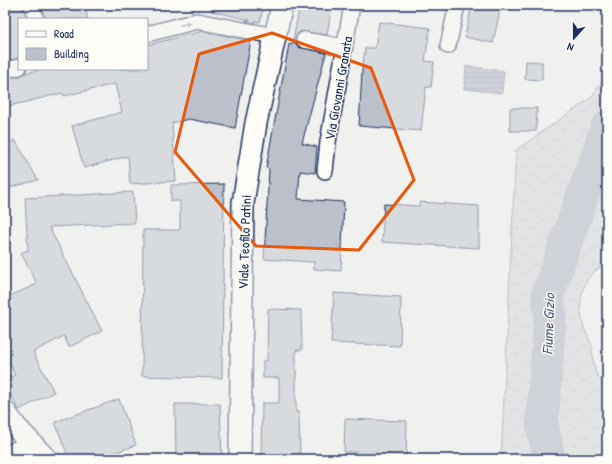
<svg xmlns="http://www.w3.org/2000/svg" width="612" height="464" font-family="'Patrick Hand',sans-serif">
<defs>
<pattern id="forest-crowns" width="20" height="18" patternUnits="userSpaceOnUse"><rect width="20" height="18" fill="#d0d3d8"/><path d="M2 6a3 3 0 1 1 6 0M12 15a3 3 0 1 1 6 0" fill="none" stroke="#b2b5bc"/></pattern>
<pattern id="water-rules" width="6" height="5" patternUnits="userSpaceOnUse"><rect width="6" height="5" fill="#a7adbd"/><path d="M0 2.5h6" fill="none" stroke="#878d9d"/></pattern>
</defs>
<rect width="100%" height="100%" fill="#f0f0ee"/>
<filter id="ink" filterUnits="userSpaceOnUse"><feTurbulence type="fractalNoise" baseFrequency=".025" numOctaves="2"/><feDisplacementMap in="SourceGraphic" scale="8" xChannelSelector="R" yChannelSelector="G"/><feConvolveMatrix kernelMatrix="1 2 1 2 8 2 1 2 1" color-interpolation-filters="sRGB"/></filter>
<g filter="url(#ink)">
<!-- forest -->
<path fill="url(#forest-crowns)" stroke="#76819b" d="M607 73V264C582 274 577 300 583 324 585 332 590 339 592 347 593 350 592 353 593 356 593 368 597 380 607 385V459H501L516 150 591 98Z"/>
<!-- water -->
<path fill="url(#water-rules)" stroke="#6f7b97" d="M466 66 504 71 502 93 464 89Z"/>
<g fill="none" stroke-linecap="round" stroke-linejoin="round">
<!-- river -->
<path stroke="#a7adbd" stroke-width="33" d="M549 459 542 423 550 317 548 293 607 127"/>
</g>
<!-- building -->
<g fill="#bbc0ca" stroke="#1b2f5e">
<path d="M5 5H23L27 19H19V58L5 61Z"/>
<path d="M41 5H84L88 19H45Z"/>
<path d="M212 5H264L260 22 255 21V23L245 21 250 20 211 11Z"/>
<path d="M300 5H332L327 35 301 31 297 34 295 38V43L299 47 326 53 302 143 317 147 315 173 300 171 298 199 344 202 341 271 314 269V262L264 259 269 169 266 168 289 44 292 45Z"/>
<path d="M472 5H501L493 43 465 37Z"/>
<path d="M379 22 430 28 425 61 434 62 431 87H426L421 131 359 126 362 71 365 48H375Z"/>
<path d="M203 31 251 41 235 128 189 119 172 123 176 181 130 184 128 156 84 168 72 126 122 112 115 84 64 96 63 93 5 107V79L21 76 25 73 44 69H147V45Z"/>
<path d="M526 61 542 62V80L525 79Z"/>
<path d="M510 108H537L536 131H510Z"/>
<path d="M15 140 38 180 5 189V146Z"/>
<path d="M224 184 222 378 142 376 143 230H180V201H171V185Z"/>
<path d="M133 192 135 223 49 227 102 331 69 347 64 336 33 352 54 392 19 410 5 385V380L15 375 5 353V298L37 284 21 253 28 250 25 198Z"/>
<path d="M420 202 479 206V248L382 242 384 204 419 206Z"/>
<path d="M334 293 401 297 400 346 331 343Z"/>
<path d="M268 309 301 310 302 350H296V412H299L300 459H261L262 403H279V378H263V361H267Z"/>
<path d="M119 399 136 445 98 459H69L55 422Z"/>
<path d="M175 404H220L222 459H176Z"/>
<path d="M345 419 407 421 406 458 383 457V459H357V452H344Z"/>
</g>
<g fill="none" stroke-linecap="round" stroke-linejoin="round">
<defs>
<g id="street">
<path d="M32 5 36 19"/>
<path d="M147 34 197 21 275 36"/>
<path d="M304 40 344 47"/>
<path d="M448 46 457 5"/>
<path d="M5 70 19 67"/>
<path d="M325 171 328 142 352 5"/>
<path d="M5 454 30 443"/>
</g>
<g id="secondary">
<path d="M5 412 16 427 46 459"/>
<path d="M240 459 243 203 256 123 282 5"/>
</g>
</defs>
<!-- street casing -->
<use href="#street" stroke="#1b2f5e" stroke-width="18"/>
<!-- secondary casing -->
<use href="#secondary" stroke="#1b2f5e" stroke-width="24"/>
<!-- street -->
<use href="#street" stroke="#fdfcf7" stroke-width="15"/>
<!-- secondary -->
<use href="#secondary" stroke="#fdfcf7" stroke-width="21"/>
</g>
<!-- one-way arrows -->
<defs><path id="oneway-solid" d="M-6-.8H1V-3.2L6.5 0L1 3.2V.8H-6Z"/></defs>
<use fill="#8c96aa" href="#oneway-solid" transform="translate(185 24) rotate(-15)"/>
</g>
<!-- marked area -->
<path d="M0 0H612V464H0ZM272 33 371 68 414 180 359 250 256 246 175 152 199 54Z" fill="#f0f0ee" fill-opacity=".55" fill-rule="evenodd"/>
<path fill="none" stroke="#e8590c" stroke-width="3" stroke-linejoin="round" d="M272 33 371 68 414 180 359 250 256 246 175 152 199 54Z"/>
<g text-anchor="middle" dominant-baseline="central" stroke-width="3" stroke-linejoin="round" paint-order="stroke">
<!-- street labels -->
<g font-size="14" fill="#1b2f5e" stroke="#fdfcf7">
<text transform="translate(338 88) rotate(-80)">Via Giovanni Granata</text>
<text transform="translate(244 242) rotate(-88)">Viale Teofilo Patini</text>
</g>
<!-- water labels -->
<g font-size="15" font-style="italic" fill="#4c5b7f" stroke="#fdfcf7">
<text transform="translate(548 324) rotate(-88)">Fiume Gizio</text>
</g>
</g>
<!-- margin -->
<rect width="612" height="464" fill="none" stroke="#fdfcf7" stroke-width="20"/>
<rect x="10" y="10" width="592" height="444" fill="none" stroke="#1b2f5e" stroke-width="1.5" filter="url(#ink)"/>
<!-- legend -->
<rect x="18" y="18" width="130" height="52" fill="#fdfcf7" stroke="#a3aaba"/>
<rect x="26" y="31" width="20" height="6" fill="#fdfcf7" stroke="#a3aaba"/>
<text x="54" y="38" font-size="12" fill="#1b2f5e">Road</text>
<rect x="26" y="48" width="20" height="12" fill="#bbc0ca" stroke="#a3aaba"/>
<text x="54" y="58" font-size="12" fill="#1b2f5e">Building</text>
<!-- north arrow -->
<g transform="translate(574 38) rotate(201)" stroke="#fdfcf7" stroke-width="3" paint-order="stroke">
<path d="M0-3L7 15L0 10L-7 15Z" fill="#1b2f5e"/>
<text y="-6" font-size="11" font-weight="bold" text-anchor="middle" fill="#1b2f5e">N</text>
</g>
</svg>
